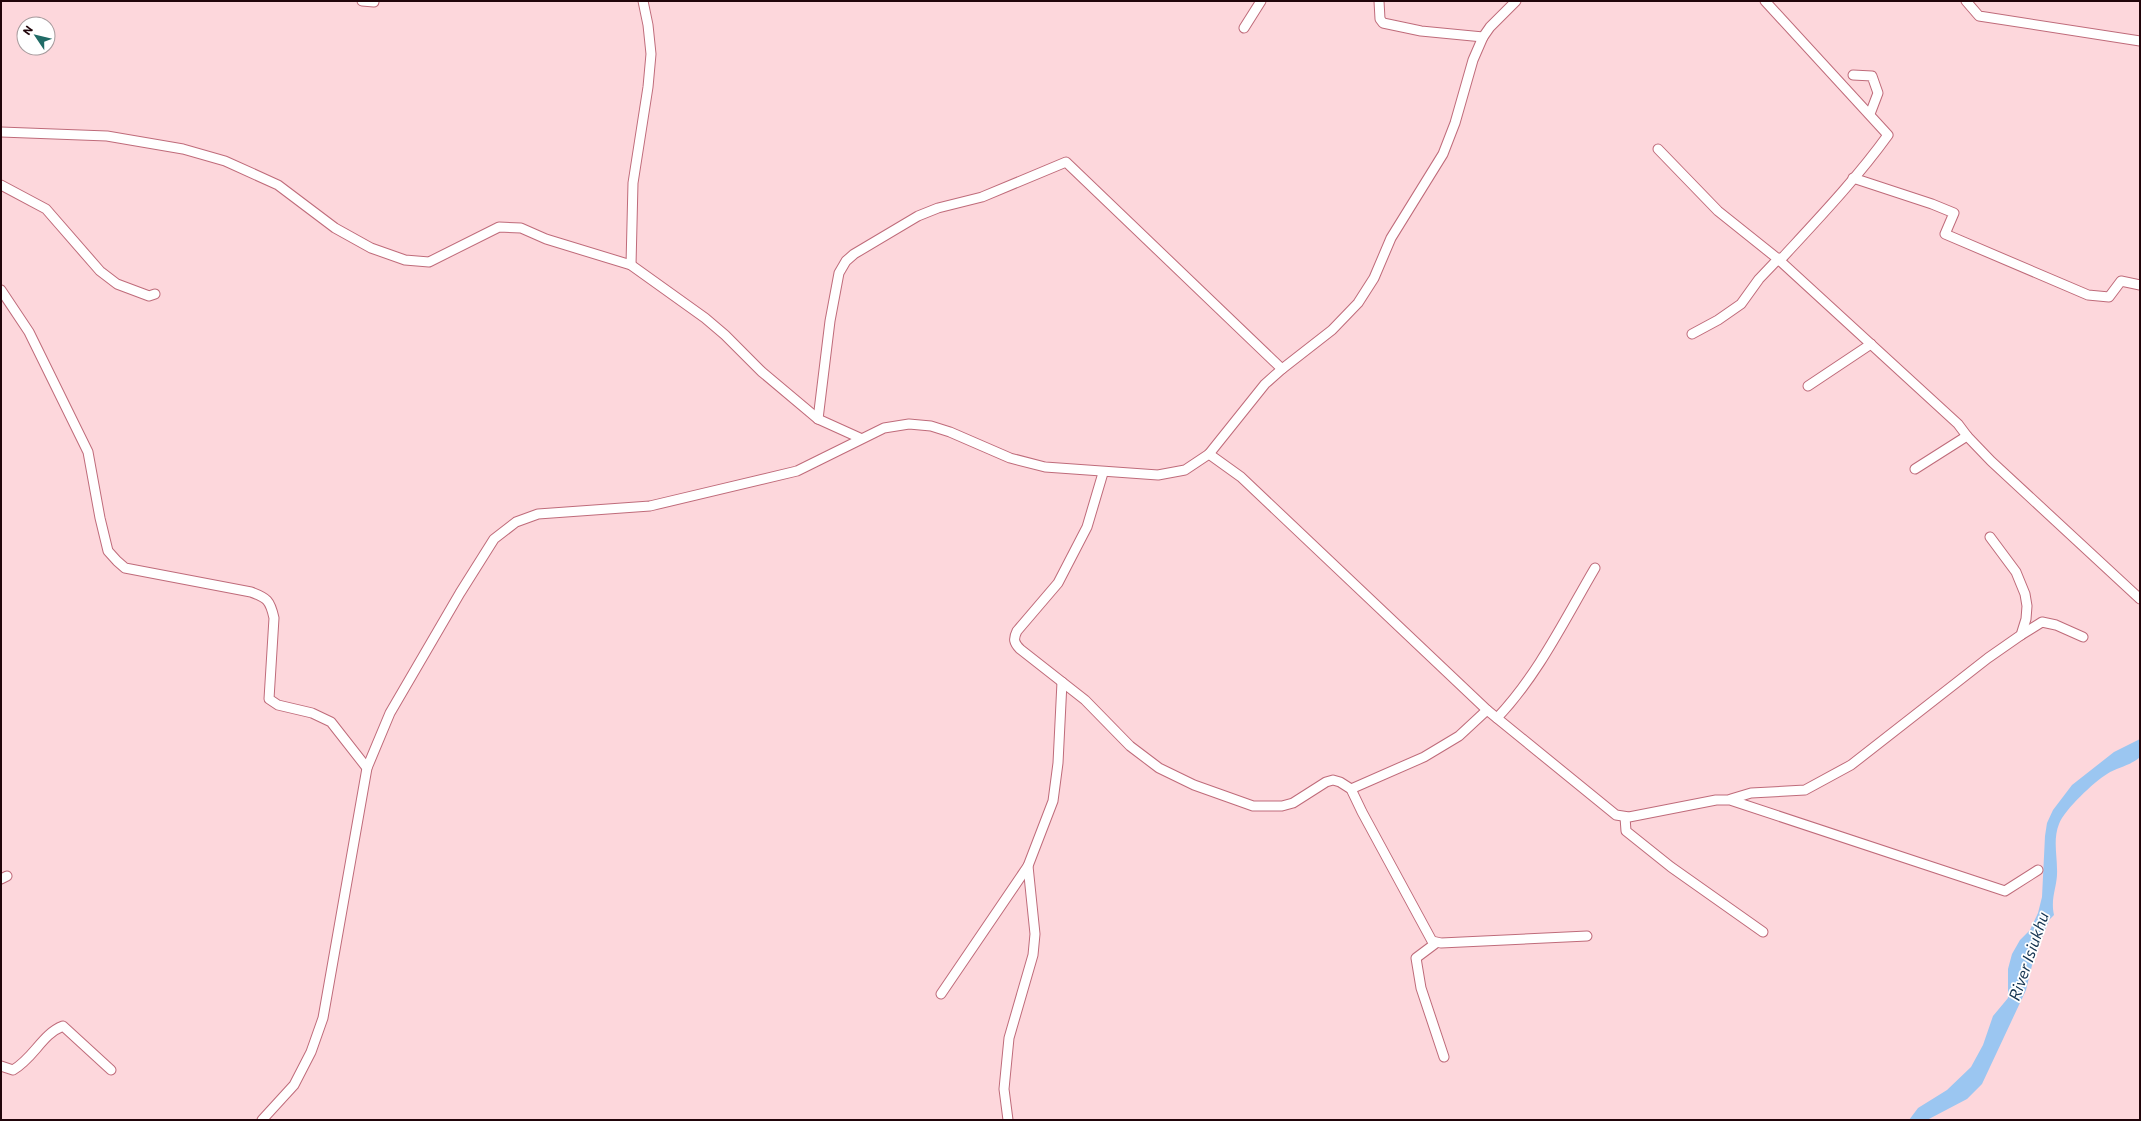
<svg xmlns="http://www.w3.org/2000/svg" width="2141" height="1121" font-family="Commissioner,sans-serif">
<rect width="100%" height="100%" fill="#fdd7dc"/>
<!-- water -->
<path fill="#9bc6f1" d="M2140 739V757C2130 766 2118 767 2107 774 2094 782 2065 809 2059 824 2053 839 2057 855 2057 869 2058 886 2050 897 2054 915L2049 920 2034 957 2026 990 1982 1084 1967 1099 1927 1120H1909L1918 1108 1947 1090 1971 1067 1983 1045 1993 1016 2008 998V969L2012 954 2020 940 2030 930 2038 913 2042 897 2045 836 2047 823 2053 810 2072 785 2114 752Z"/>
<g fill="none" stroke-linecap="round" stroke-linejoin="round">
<defs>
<g id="street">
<path d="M362 1 374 2"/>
<path d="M1379 1 1380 19 1383 23 1421 31 1483 37"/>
<path d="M1966 1 1979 16 2140 41"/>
<path d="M1244 28 1261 1"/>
<path d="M1853 75 1872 76 1878 93 1870 114"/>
<path d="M1 132 107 136 183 149 225 161 278 185 335 228 371 248 405 260 429 262 499 227 521 228 546 239 631 265 705 318 725 335 762 372 818 419 860 438"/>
<path d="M1658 149 1718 211 1778 259 1783 257C1819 218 1857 178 1888 135L1765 1"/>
<path d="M1853 178 1932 204 1954 213 1945 234 2088 295 2109 297 2121 281 2140 285"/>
<path d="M1 185 46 209 100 271 117 284 149 296 155 294"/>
<path d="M631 265 633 183 648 87 651 54 648 25 643 1"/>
<path d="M1 290 29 332 88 452 100 518 108 551 117 561 125 568 251 592C267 598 270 600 274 618L269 699 278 705 312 713 331 722 367 768"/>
<path d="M1692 334 1718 320 1741 304 1759 279 1778 259 1958 424 1967 436 1915 469"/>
<path d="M1808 386 1871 344"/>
<path d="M818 419 830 321 839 273 846 261 854 254 918 216 938 208 982 197 1066 162 1282 369"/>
<path d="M1967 436 1991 461 2140 599"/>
<path d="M1209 454 1241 477 1487 710 1616 815 1629 817 1716 800H1730L2005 891 2038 870"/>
<path d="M1103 473 1087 527 1058 583 1017 631C1013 639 1014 643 1020 649L1085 700 1130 746 1159 768 1194 785 1253 806H1282L1293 803 1326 782 1333 780 1340 782 1351 789 1362 812 1432 941 1441 943 1587 936"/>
<path d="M2021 635 2042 622 2056 625 2083 637"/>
<path d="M1497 718C1538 675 1565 619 1595 568"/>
<path d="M1351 789 1424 757 1459 736 1487 710"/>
<path d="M1731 799 1751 793 1805 790 1851 765 1988 658 2021 635 2026 619 2027 606 2025 594 2016 572 1990 537"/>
<path d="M1625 817 1626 831 1671 867 1763 932"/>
<path d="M1 879 7 876"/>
<path d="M1436 943 1416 958 1421 988 1444 1057"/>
<path d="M941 994 1028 866"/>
<path d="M1 1066 13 1070C34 1058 42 1034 63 1026L111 1070"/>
<path d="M262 1120 294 1085 311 1052 323 1018 367 768 390 713 460 593 494 539 516 522 538 514 650 506 797 471 884 428 909 424 931 426 950 432 1010 458 1045 467 1158 475 1185 470 1209 454 1265 384 1282 369 1332 330 1358 303 1374 278 1391 238 1443 154 1455 123 1473 60 1483 37 1490 27 1516 1"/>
<path d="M1008 1120 1004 1089 1009 1038 1033 955 1035 934 1028 866 1053 801 1058 763 1062 682"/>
</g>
</defs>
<!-- street casing -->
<use href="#street" stroke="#bf6b7a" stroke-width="11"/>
<!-- street -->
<use href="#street" stroke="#fff" stroke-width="9"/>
</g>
<g text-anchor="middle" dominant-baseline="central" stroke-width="3.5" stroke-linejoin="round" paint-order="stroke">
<!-- water labels -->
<g font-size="16" font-style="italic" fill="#153451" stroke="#fff">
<text transform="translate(2028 956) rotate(-71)">River Isiukhu</text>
</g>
</g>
<!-- border -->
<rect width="2141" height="1121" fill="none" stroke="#21040a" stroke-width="4"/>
<!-- north arrow -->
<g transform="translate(36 36) rotate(305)"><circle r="19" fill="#ffffff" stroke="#a69b9d"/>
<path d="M0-3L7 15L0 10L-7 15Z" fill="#206b66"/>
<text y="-6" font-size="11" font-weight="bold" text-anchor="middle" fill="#21040a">N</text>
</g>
</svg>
